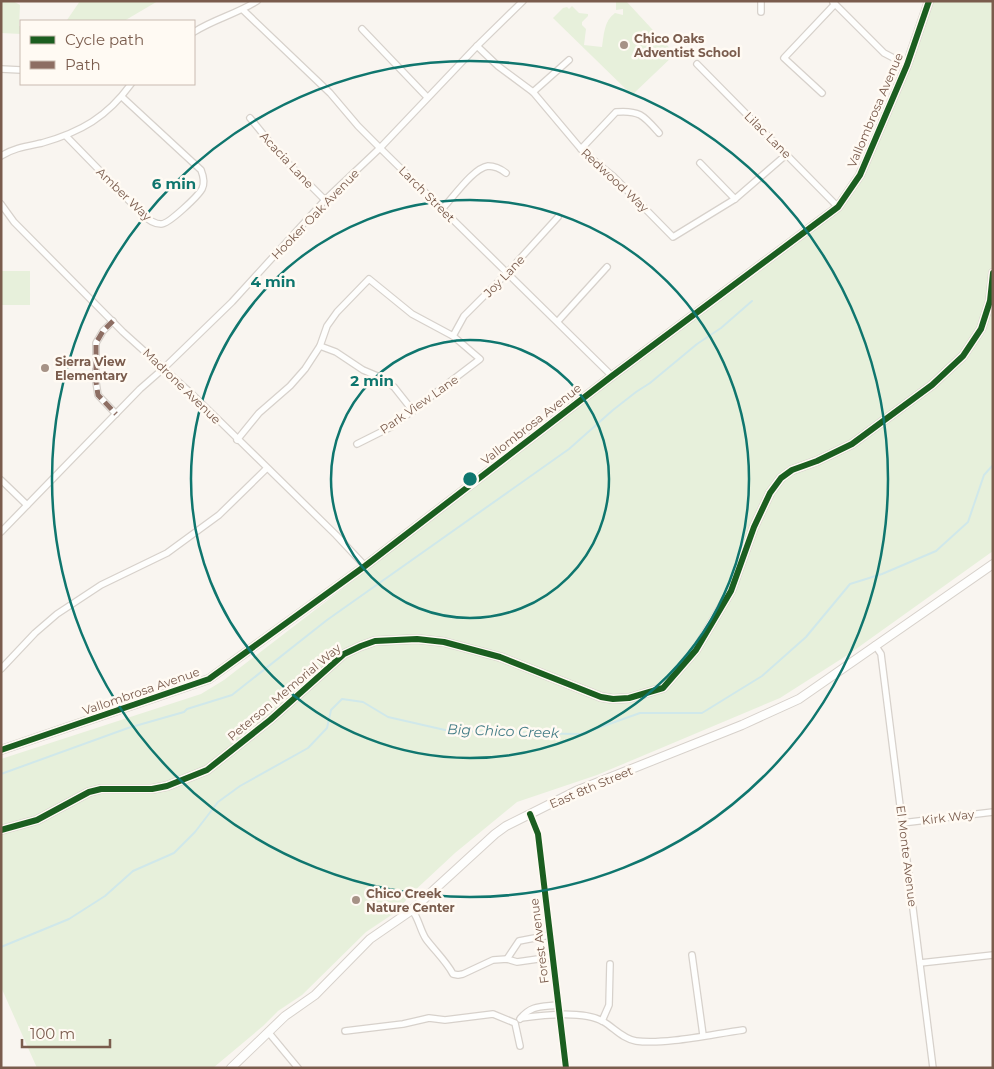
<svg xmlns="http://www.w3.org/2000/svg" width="994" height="1069" font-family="Montserrat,sans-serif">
<rect width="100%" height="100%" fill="#f9f5f0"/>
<!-- green -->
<g fill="#e7f0db">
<path d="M1 1H13L20 5 19 26H21V34L1 33Z"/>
<path d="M80 1H158L124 21H63L67 20Z"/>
<path d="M616 1H626L675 54 632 95 553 18 563 8 567 7 569 9 572 6 579 13 588 14V16L582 22V25L586 29 584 45 602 47C604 34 604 21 615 13L623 15V9L616 10Z"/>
<path d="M929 1H993V551L849 654 780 698 597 775 517 802 455 853 412 893 396 912 366 932 302 995 278 1011 263 1026 213 1068H37L1 987V759L201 694 224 680 838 207 861 175Z"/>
<rect x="1" y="271" width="29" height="34"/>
</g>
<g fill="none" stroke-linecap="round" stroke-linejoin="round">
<!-- stream -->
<g stroke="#d0e8ea" stroke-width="2">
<path d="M1 774 128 728 184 712 187 709 232 695 327 620 569 449 613 410 636 392 650 383 697 344 721 328 752 301"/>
<path d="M1 947 69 919 105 896 133 871 174 853 195 832 218 802 240 786 308 748 327 728 331 710 342 699 363 702 388 717 445 730 513 733 581 734 640 713H702L762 676 806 637 850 584 882 574 936 551 968 522 984 475 993 465"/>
</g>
<defs>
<g id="minor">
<path d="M761 1V12"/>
<path d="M833 2 884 53 907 65"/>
<path d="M243 10 330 93 358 126 380 148 612 376"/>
<path d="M362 29 427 97"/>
<path d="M194 32C214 19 237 14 257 1"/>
<path d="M477 46 498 66 533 92 581 149 598 164 613 176 673 237 735 199 787 154"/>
<path d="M697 64 838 207"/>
<path d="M1 69 21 70"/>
<path d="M533 92 569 60"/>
<path d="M822 93 784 58 835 4"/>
<path d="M250 118 280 155 325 200"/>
<path d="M66 136 144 216C149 220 154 224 161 224 169 224 198 196 202 189 205 183 203 175 201 170L122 97"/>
<path d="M581 149 616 112C640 110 644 116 659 133"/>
<path d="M1 156C13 148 28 146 42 143 81 132 107 117 131 84"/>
<path d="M700 163 735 199"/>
<path d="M1 204 14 222 123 332 193 395 336 535 365 566"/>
<path d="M442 209C453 198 473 168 488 166 495 166 501 169 506 173"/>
<path d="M113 321 103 331 96 343V382L98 395 116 414"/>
<path d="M558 321 607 267"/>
<path d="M453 336 464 316 507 273 558 217"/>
<path d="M320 346 336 352 363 370 382 378 394 387 413 411"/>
<path d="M237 440 259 413 290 386 305 369 320 346 327 326 337 312 369 279 412 314 453 336 480 359 391 427 357 444"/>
<path d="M1 480 27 505"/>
<path d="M1 532 140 389 164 368 232 302 325 200 380 148 477 46 523 1"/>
<path d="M875 645 881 654 933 1068"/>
<path d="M1 669 35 633 57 614 101 585 167 553 219 515 266 469"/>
<path d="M530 814 538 834 566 1068"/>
<path d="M902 823 993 812"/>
<path d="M412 910C419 919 420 930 426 939 435 951 446 961 453 974L458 975 463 974 493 960 507 959 517 962 552 957"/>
<path d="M692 955 703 1035"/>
<path d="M507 959 519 941 550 935"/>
<path d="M920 963 993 955"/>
<path d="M521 1018C543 1015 584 1010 604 1022 614 1028 623 1039 636 1041 665 1045 713 1034 743 1030"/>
<path d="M520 1019C531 1005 541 1007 558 1005"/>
<path d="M602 1021 609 1005 610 964"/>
<path d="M345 1031 403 1024 429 1018 445 1020 493 1014 515 1023 520 1046"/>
<path d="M269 1033 298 1068"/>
</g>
<g id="tertiary">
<path d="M1 750 209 679 365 566 612 376 838 207 860 175 907 65 929 1"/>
<path d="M1 830 37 820 89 792 101 789H152L167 786 207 770 270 720 344 654 361 646 375 641 417 639 444 642 500 657 601 697 613 699 629 698 663 688 696 650 731 591 754 527 770 493 781 478 792 470 817 461 852 444 932 385 963 356 981 329 990 301 993 273"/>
<path d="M231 1068 285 1016 315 995 370 939 412 910 495 834 506 826 576 791 742 725 799 699 993 564"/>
</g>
</defs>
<!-- minor casing -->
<use href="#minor" stroke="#d7d1cb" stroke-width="8"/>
<!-- tertiary casing -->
<use href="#tertiary" stroke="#d7d1cb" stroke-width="10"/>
<!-- minor -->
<use href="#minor" stroke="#fefefd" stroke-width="5.5"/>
<!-- tertiary -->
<use href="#tertiary" stroke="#fefefd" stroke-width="8"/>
<!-- quiet -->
<path stroke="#8d6e63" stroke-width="5" stroke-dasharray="10 5" stroke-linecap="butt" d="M113 321 103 331 96 343V382L98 395 116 414"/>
<defs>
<g id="cycleway">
<path d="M1 750 209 679 365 566 612 376 838 207 860 175 907 65 929 1"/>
<path d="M530 814 538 834 566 1068"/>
<path d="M1 830 37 820 89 792 101 789H152L167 786 207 770 270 720 344 654 361 646 375 641 417 639 444 642 500 657 601 697 613 699 629 698 663 688 696 650 731 591 754 527 770 493 781 478 792 470 817 461 852 444 932 385 963 356 981 329 990 301 993 273"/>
</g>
</defs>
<!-- cycleway casing -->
<use href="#cycleway" stroke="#fffaf3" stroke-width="9"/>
<!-- cycleway -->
<use href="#cycleway" stroke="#1b5e20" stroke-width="6"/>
</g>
<!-- distance rings -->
<g fill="none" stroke="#0f766e" stroke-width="2.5">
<circle cx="470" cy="479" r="139"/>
<circle cx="470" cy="479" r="279"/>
<circle cx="470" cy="479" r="418"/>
</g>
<!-- markers -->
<g fill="#a69286" stroke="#fffaf3" stroke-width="2">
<circle cx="624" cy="45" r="5"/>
<circle cx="45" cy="368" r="5"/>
<circle cx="356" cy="900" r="5"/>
</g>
<g text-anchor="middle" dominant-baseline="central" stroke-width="5" stroke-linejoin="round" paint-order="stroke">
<!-- poi labels -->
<g font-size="12" font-weight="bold" fill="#7a5c4d" stroke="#fffaf3" text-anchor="start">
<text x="634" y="38">Chico Oaks<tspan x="634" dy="14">Adventist School</tspan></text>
<text x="55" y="361">Sierra View<tspan x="55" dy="14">Elementary</tspan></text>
<text x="366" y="893">Chico Creek<tspan x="366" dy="14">Nature Center</tspan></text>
</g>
<!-- street labels -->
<g font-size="12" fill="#7a5c4d" stroke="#fffaf3">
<text transform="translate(875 110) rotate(-67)">Vallombrosa Avenue</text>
<text transform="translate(768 135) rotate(45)">Lilac Lane</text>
<text transform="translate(287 160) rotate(47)">Acacia Lane</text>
<text transform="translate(615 180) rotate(43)">Redwood Way</text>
<text transform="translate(124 194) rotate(44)">Amber Way</text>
<text transform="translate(427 194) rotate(45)">Larch Street</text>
<text transform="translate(315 214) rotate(-46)">Hooker Oak Avenue</text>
<text transform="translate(504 276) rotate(-46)">Joy Lane</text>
<text transform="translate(182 386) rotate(44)">Madrone Avenue</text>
<text transform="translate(419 404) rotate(-35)">Park View Lane</text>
<text transform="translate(531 424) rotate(-38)">Vallombrosa Avenue</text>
<text transform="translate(141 691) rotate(-19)">Vallombrosa Avenue</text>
<text transform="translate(284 692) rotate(-40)">Peterson Memorial Way</text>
<text transform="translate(591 787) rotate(-23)">East 8th Street</text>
<text transform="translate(948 817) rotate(-7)">Kirk Way</text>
<text transform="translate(907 856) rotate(83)">El Monte Avenue</text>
<text transform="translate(539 941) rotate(-97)">Forest Avenue</text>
</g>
<!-- water labels -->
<g font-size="14" font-style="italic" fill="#437c86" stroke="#fffaf3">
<text transform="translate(503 731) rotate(2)">Big Chico Creek</text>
</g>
</g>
<circle cx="470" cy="479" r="8" fill="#0f766e" stroke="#fffaf3" stroke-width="2.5"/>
<g font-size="15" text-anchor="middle" font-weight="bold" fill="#0f766e" stroke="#fffaf3" stroke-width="5" stroke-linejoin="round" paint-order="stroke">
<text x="174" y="189">6 min</text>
<text x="273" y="287">4 min</text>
<text x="372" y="386">2 min</text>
</g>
<!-- border -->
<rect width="994" height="1069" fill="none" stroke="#7a5c4d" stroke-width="5"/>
<!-- legend -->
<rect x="20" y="20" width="175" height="65" fill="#fffaf3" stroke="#cabbb1"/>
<rect x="30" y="36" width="25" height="8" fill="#1b5e20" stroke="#cabbb1"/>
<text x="65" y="45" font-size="15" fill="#7a5c4d">Cycle path</text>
<rect x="30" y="61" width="25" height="8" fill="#8d6e63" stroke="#cabbb1"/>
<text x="65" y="70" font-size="15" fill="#7a5c4d">Path</text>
<!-- scale -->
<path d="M22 1039v8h88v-8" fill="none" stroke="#7a5c4d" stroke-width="2.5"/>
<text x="30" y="1039" font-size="15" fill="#7a5c4d" stroke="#fffaf3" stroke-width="4" paint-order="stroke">100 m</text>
</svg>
